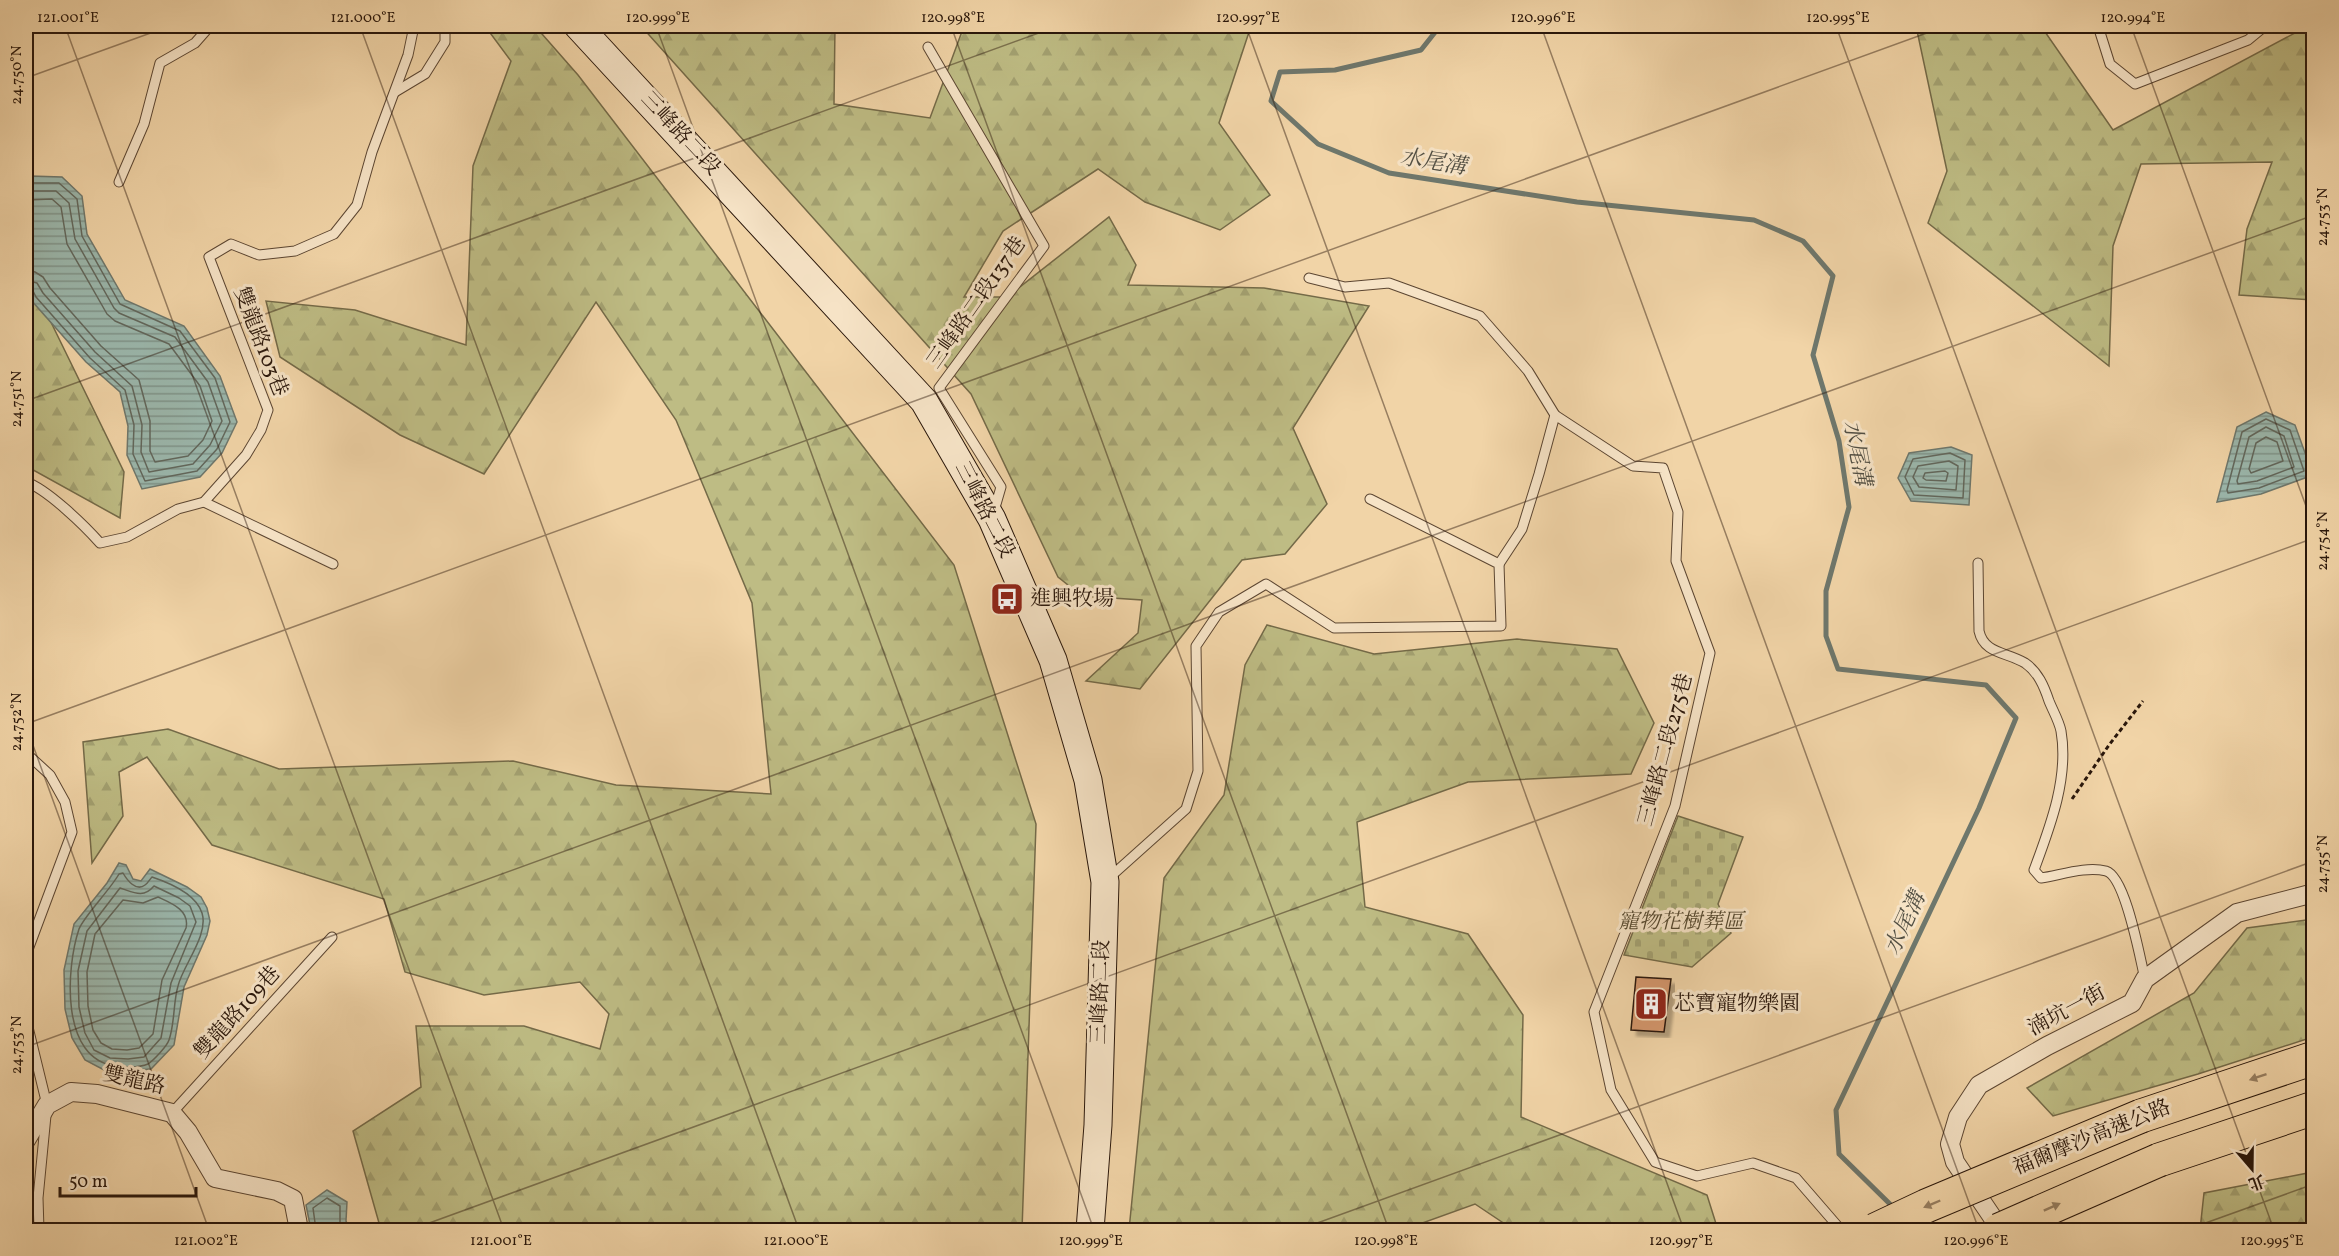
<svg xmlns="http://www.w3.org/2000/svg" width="2339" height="1256" font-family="Vollkorn,'Noto Serif TC',serif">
<defs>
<pattern id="forest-firs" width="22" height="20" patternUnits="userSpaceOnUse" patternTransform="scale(1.5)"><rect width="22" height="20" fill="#bebc84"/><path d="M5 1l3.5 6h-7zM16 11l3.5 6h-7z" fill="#a3a171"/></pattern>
<pattern id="cemetery-stones" width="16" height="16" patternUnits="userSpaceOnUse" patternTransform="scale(1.5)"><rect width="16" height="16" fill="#bebc84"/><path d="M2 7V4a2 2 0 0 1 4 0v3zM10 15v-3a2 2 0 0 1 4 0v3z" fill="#a3a171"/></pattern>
<pattern id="water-rules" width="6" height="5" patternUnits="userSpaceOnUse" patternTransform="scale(1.5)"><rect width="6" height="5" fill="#9bb7ac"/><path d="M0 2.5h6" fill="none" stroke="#7f948a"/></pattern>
<filter id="shadow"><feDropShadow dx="5.5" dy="5.5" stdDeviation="1.5" flood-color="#0004"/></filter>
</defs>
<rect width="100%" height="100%" fill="#f1d4a7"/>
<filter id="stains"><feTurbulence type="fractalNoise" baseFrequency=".00333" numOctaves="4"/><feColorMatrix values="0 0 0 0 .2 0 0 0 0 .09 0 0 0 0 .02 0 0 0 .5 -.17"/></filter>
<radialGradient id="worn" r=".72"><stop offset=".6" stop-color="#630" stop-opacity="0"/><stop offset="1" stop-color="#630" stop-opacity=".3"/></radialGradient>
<!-- forest -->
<g fill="url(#forest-firs)" stroke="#746a48" stroke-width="1.5">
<path d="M485 26H535L578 75 954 565 1036 824 1022 1230H381L353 1131 421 1087 416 1026H524L600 1049 609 1014 580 982 484 995 405 972 384 899 212 845 147 757 119 772 123 816 92 863 83 742 168 729 279 769 513 761 616 785 771 794 752 603 676 420 596 302 484 474 400 435 280 357 266 301 355 310 466 345 473 166 511 61Z"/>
<path d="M641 26H835L834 104 930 118 964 26H1251L1219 123 1270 195 1220 230 1145 202 1098 169 1003 231 964 297H1007L1109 217 1136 265 1128 285 1264 288 1369 306 1293 428 1327 504 1285 554 1242 560 1140 689 1086 681 1138 633 1142 600 1082 596 1058 577 971 394Z"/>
<path d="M1916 26H2041L2113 130 2308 26H2313V300L2239 295 2247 229 2272 162 2141 164 2113 246 2109 366 1928 223 1947 171Z"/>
<path d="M26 271 124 472 120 518 26 466Z"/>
<path d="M1267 625 1374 654 1517 639 1617 649 1654 723 1631 774 1468 782 1357 822 1365 907 1468 934 1523 1015 1521 1117 1707 1195 1718 1230H1514L1475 1204 1403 1230H1129L1164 878 1224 795 1245 665Z"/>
<path d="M2313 919V1037L2198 1074 2053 1116 2027 1088 2194 993 2247 928Z"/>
<path d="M2313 1172V1230H2200L2204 1193Z"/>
</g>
<!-- cemetery -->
<path fill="url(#cemetery-stones)" stroke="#746a48" stroke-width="1.5" d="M1678 816 1743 837 1718 904 1731 933 1692 967 1624 955Z"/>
<!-- water -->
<g fill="url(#water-rules)" stroke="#6e776c" stroke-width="1.5">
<path d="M30 176 62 177 82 196 87 234 125 300 184 326 220 376 237 422 222 453 200 477 142 489 127 455 128 426 120 392 86 362 31 300 26 287V179Z"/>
<path d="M2266 412 2295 425 2313 475 2261 494 2217 502 2237 427Z"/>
<path d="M1951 447 1972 455 1969 505 1911 501 1898 478 1909 453Z"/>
<path d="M119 863 126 865 133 879 141 881 150 869 187 887 201 897 207 908 210 921 207 935 184 987 174 1045 151 1069 128 1073 106 1071 85 1060 72 1038 65 1009 64 970 74 924 107 883Z"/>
<path d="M327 1190 347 1202 346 1221 350 1230H311L306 1205Z"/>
</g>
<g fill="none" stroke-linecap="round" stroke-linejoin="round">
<!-- shore -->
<g stroke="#62675c" stroke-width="1.5">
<path d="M26 183H59L77 199 82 236 120 304 180 331 215 378 230 422 217 449 197 471 145 481 133 454 134 425 125 390 90 358 36 297 32 289 26 287"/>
<path d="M26 191H56L69 203 75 239 114 308 119 313 175 337 208 382 222 421 210 445 193 464 149 472 141 452 142 425 132 386 95 352 43 293 37 283 26 280"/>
<path d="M26 200 52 199 61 207 67 244 107 314 115 321 169 344 200 386 212 421 203 440 188 456 155 462 150 451V421L139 380 101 346 50 288 43 277 35 272 26 270"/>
<path d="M2266 419 2290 430 2304 471 2259 488 2228 493 2227 490 2242 432Z"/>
<path d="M2266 427 2284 436 2294 467 2257 481 2238 484 2237 481 2249 437Z"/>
<path d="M2266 437 2277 442 2283 461 2251 473 2249 469 2256 443Z"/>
<path d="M1950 453 1965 460 1963 498 1914 495 1905 477 1913 459Z"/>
<path d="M1949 461 1958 466 1956 490 1919 487 1913 477 1918 466Z"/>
<path d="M1945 471 1948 473 1946 481 1926 480 1923 478 1925 473Z"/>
<path d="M123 873C127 880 136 892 145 885 148 883 150 879 152 877 170 883 196 894 202 913 209 935 183 965 178 986 173 1003 175 1023 169 1040 167 1046 154 1060 148 1064 139 1068 125 1067 116 1066 60 1060 66 968 79 929 84 916 110 890 119 874Z"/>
<path d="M154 886 179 898 190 906 196 922 171 983 161 1038 144 1057 128 1059 110 1058 94 1050 85 1033 79 1007 78 971 87 931 120 888C133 892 143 899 154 886Z"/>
<path d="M158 897C171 903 190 910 186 928L162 980 153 1034 139 1048 127 1050 112 1049 101 1043 93 1030 88 1006 87 972 95 934 123 900 143 903Z"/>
<path d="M316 1230 313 1208 327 1198 340 1206V1222L343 1230"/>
</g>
<!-- stream -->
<path stroke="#6e776c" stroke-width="5" d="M1440 26 1421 50 1335 70 1280 72 1271 101 1318 144 1389 173 1577 202 1754 220 1803 241 1833 276 1813 355 1839 441 1849 507 1826 591V636L1838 669 1986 685 2016 718 1979 808 1836 1110 1839 1154 1894 1208"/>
</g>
<!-- building -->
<path fill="#d4966c" stroke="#2a170b" stroke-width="1.5" filter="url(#shadow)" d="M1636 977 1671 979 1664 1032 1631 1030Z"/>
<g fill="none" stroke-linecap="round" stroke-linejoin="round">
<defs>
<g id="lane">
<path d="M2098 26 2110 64 2135 84 2248 40 2265 26"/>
<path d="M928 47 1044 246 939 388 1001 487 994 511"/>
<path d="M395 92 425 74 445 42V26"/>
<path d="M119 182 144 124 160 63 195 43 210 26"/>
<path d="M1309 278 1345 287 1389 283 1480 316 1528 371 1555 415"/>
<path d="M26 482C47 489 85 526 100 543L127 537 178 509 204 502 246 455 261 430 268 410 209 257 231 244 259 255 295 251 334 234 357 205 372 152 408 55 414 26"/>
<path d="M204 502 333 564"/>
<path d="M1978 563 1979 631C1984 654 2007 652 2025 663 2038 672 2044 686 2049 701 2053 711 2059 721 2061 731 2069 778 2050 827 2034 870L2041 878C2061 875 2086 866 2106 871 2126 877 2140 959 2145 979"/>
<path d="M1499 564 1522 529 1539 474 1555 415 1633 466 1663 468 1678 512 1676 561 1710 653 1675 806 1594 1012 1611 1090 1655 1162 1697 1176 1753 1163 1796 1178 1841 1230"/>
<path d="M26 753 50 775 65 802 72 832 26 955"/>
<path d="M1109 878 1186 809 1198 771 1196 646 1219 612 1266 584 1334 628 1501 626 1499 564 1370 499"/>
<path d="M26 1019 47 1105 38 1198 39 1230"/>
<path d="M172 1113 332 937"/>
</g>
<g id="street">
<path d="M26 1140 47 1105 71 1092 97 1094 172 1113 188 1132 215 1178 277 1191 293 1199 299 1230"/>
<path d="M2001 1230 1955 1162 1950 1144 1958 1117 1979 1085 2047 1046 2132 1003 2145 979 2237 913 2314 893"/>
</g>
<path id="secondary" d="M578 26 924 401 992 519 1053 660 1088 780 1105 882 1098 1125 1090 1230"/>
<g id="highway">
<path d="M2141 1116 2314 1058"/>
<path d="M2159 1160 2314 1108"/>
</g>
</defs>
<!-- lane casing -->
<use href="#lane" stroke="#5c4632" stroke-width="11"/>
<!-- street casing -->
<use href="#street" stroke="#5c4632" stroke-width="20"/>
<!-- secondary casing -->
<use href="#secondary" stroke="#2a170b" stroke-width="29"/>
<!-- highway casing -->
<use href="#highway" stroke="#2a170b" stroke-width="35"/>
<!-- path -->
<path stroke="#2a170b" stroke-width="3" stroke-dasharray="4.5 3" stroke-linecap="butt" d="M2072 799 2109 745 2143 701"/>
<!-- lane -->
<use href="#lane" stroke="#f6e3c6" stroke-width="9"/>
<!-- street -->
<use href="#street" stroke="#f6e3c6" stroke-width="18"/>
<!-- secondary -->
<use href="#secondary" stroke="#f6e3c6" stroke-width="27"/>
<!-- highway -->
<use href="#highway" stroke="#f1d4a7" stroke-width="33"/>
<defs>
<g id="highway-bridge">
<path d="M1875 1230 1926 1206 2141 1116"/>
<path d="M1999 1230 2159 1160"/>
</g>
</defs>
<!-- highway-bridge casing -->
<use href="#highway-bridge" stroke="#2a170b" stroke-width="35" stroke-linecap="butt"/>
<!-- highway-bridge -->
<use href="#highway-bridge" stroke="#f1d4a7" stroke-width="33"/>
</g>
<!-- one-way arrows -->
<defs><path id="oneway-solid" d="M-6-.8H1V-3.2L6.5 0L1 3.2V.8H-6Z" transform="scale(1.5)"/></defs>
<g fill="#977f61">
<use href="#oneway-solid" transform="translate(2258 1077) rotate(161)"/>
<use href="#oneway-solid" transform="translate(1932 1204) rotate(157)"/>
<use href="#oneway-solid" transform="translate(2052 1207) rotate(-24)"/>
</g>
<!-- ticks -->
<path fill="none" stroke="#2a170b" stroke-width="1.5" stroke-opacity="0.45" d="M65 26 504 1230M360 26 799 1230M656 26 1094 1230M951 26 1389 1230M1246 26 1684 1230M1541 26 1979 1230M1836 26 2274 1230M2131 26 2314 528M26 78 170 26M26 401 1058 26M26 724 1946 26M26 726 209 1230M26 1047 2314 215M410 1230 2314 538M1298 1230 2314 861M2186 1230 2314 1184"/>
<!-- icons -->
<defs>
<symbol id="bus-square" viewBox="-11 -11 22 22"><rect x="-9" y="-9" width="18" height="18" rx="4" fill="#8f2418" stroke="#f6e3c6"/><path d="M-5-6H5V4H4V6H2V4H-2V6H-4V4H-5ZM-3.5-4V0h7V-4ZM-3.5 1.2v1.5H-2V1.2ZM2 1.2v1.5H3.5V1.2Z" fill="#fff"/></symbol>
<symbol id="building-square" viewBox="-11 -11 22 22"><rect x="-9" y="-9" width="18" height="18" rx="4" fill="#8f2418" stroke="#f6e3c6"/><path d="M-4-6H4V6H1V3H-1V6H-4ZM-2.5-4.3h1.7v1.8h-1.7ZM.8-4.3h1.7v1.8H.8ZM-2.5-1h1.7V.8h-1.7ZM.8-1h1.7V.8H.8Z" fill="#fff"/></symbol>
</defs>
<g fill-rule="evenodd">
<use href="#bus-square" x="988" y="580" width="38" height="38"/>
<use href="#building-square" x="1632" y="985" width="38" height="38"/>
</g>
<g text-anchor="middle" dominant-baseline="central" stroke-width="6" stroke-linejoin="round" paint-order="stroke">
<!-- street labels -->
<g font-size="21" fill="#2a170b" stroke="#f6e3c6">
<text transform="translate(680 134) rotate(47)">三峰路二段</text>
<text transform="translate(977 303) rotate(-55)">三峰路二段137巷</text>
<text transform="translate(260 342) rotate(69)">雙龍路103巷</text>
<text transform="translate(984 510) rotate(63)">三峰路二段</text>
<text transform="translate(1666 750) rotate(-75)">三峰路二段275巷</text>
<text transform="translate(1101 992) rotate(-88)">三峰路二段</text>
<text transform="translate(2067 1011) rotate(-28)">湳坑一街</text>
<text transform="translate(238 1013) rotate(-48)">雙龍路109巷</text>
<text transform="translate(134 1081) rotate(13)">雙龍路</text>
<text transform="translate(2092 1138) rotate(-22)">福爾摩沙高速公路</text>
</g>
<!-- poi labels -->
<g font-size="21" fill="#2a170b" stroke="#f6e3c6" text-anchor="start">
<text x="1030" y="599">進興牧場</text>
<text x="1674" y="1004">芯寶寵物樂園</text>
</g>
<!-- park labels -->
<g font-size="21" font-style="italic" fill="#56492f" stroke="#f6e3c6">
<text x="1681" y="922">寵物花樹葬區</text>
</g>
<!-- water labels -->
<g font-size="22" font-style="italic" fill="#524f43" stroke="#f6e3c6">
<text transform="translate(1433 163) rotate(9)">水尾溝</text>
<text transform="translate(1856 453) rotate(79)">水尾溝</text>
<text transform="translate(1906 924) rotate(-65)">水尾溝</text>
</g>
</g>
<!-- margin -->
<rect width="2339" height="1256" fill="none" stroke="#f1d4a7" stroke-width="66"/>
<!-- north arrow -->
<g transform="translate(2252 1169) rotate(160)" stroke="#f6e3c6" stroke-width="4.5" paint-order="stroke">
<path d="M0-4.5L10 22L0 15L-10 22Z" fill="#2a170b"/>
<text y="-9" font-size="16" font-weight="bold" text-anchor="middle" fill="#2a170b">北</text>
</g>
<!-- scale -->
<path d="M60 1187v9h136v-9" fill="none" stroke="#2a170b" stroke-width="3"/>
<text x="69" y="1187" font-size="18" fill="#2a170b" stroke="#f6e3c6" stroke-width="4.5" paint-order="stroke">50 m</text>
<rect x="33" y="33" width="2273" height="1190" fill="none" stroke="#2a170b" stroke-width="2"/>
<g font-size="15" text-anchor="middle" fill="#2a170b">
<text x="68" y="22">121.001°E</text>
<text x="363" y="22">121.000°E</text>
<text x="658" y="22">120.999°E</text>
<text x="953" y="22">120.998°E</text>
<text x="1248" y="22">120.997°E</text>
<text x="1543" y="22">120.996°E</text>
<text x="1838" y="22">120.995°E</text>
<text x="2133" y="22">120.994°E</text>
<text transform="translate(16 75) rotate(-90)" y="5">24.750°N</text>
<text transform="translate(2322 217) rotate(-90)" y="5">24.753°N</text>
<text transform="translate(16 399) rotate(-90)" y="5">24.751°N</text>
<text transform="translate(2322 541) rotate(-90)" y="5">24.754°N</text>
<text transform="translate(16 722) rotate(-90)" y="5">24.752°N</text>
<text transform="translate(2322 864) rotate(-90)" y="5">24.755°N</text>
<text transform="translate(16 1045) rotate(-90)" y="5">24.753°N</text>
<text x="206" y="1245">121.002°E</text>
<text x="501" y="1245">121.001°E</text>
<text x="796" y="1245">121.000°E</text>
<text x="1091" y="1245">120.999°E</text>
<text x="1386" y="1245">120.998°E</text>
<text x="1681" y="1245">120.997°E</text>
<text x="1976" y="1245">120.996°E</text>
<text x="2272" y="1245">120.995°E</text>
</g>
<rect width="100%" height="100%" filter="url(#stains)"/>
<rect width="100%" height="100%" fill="url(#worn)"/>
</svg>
